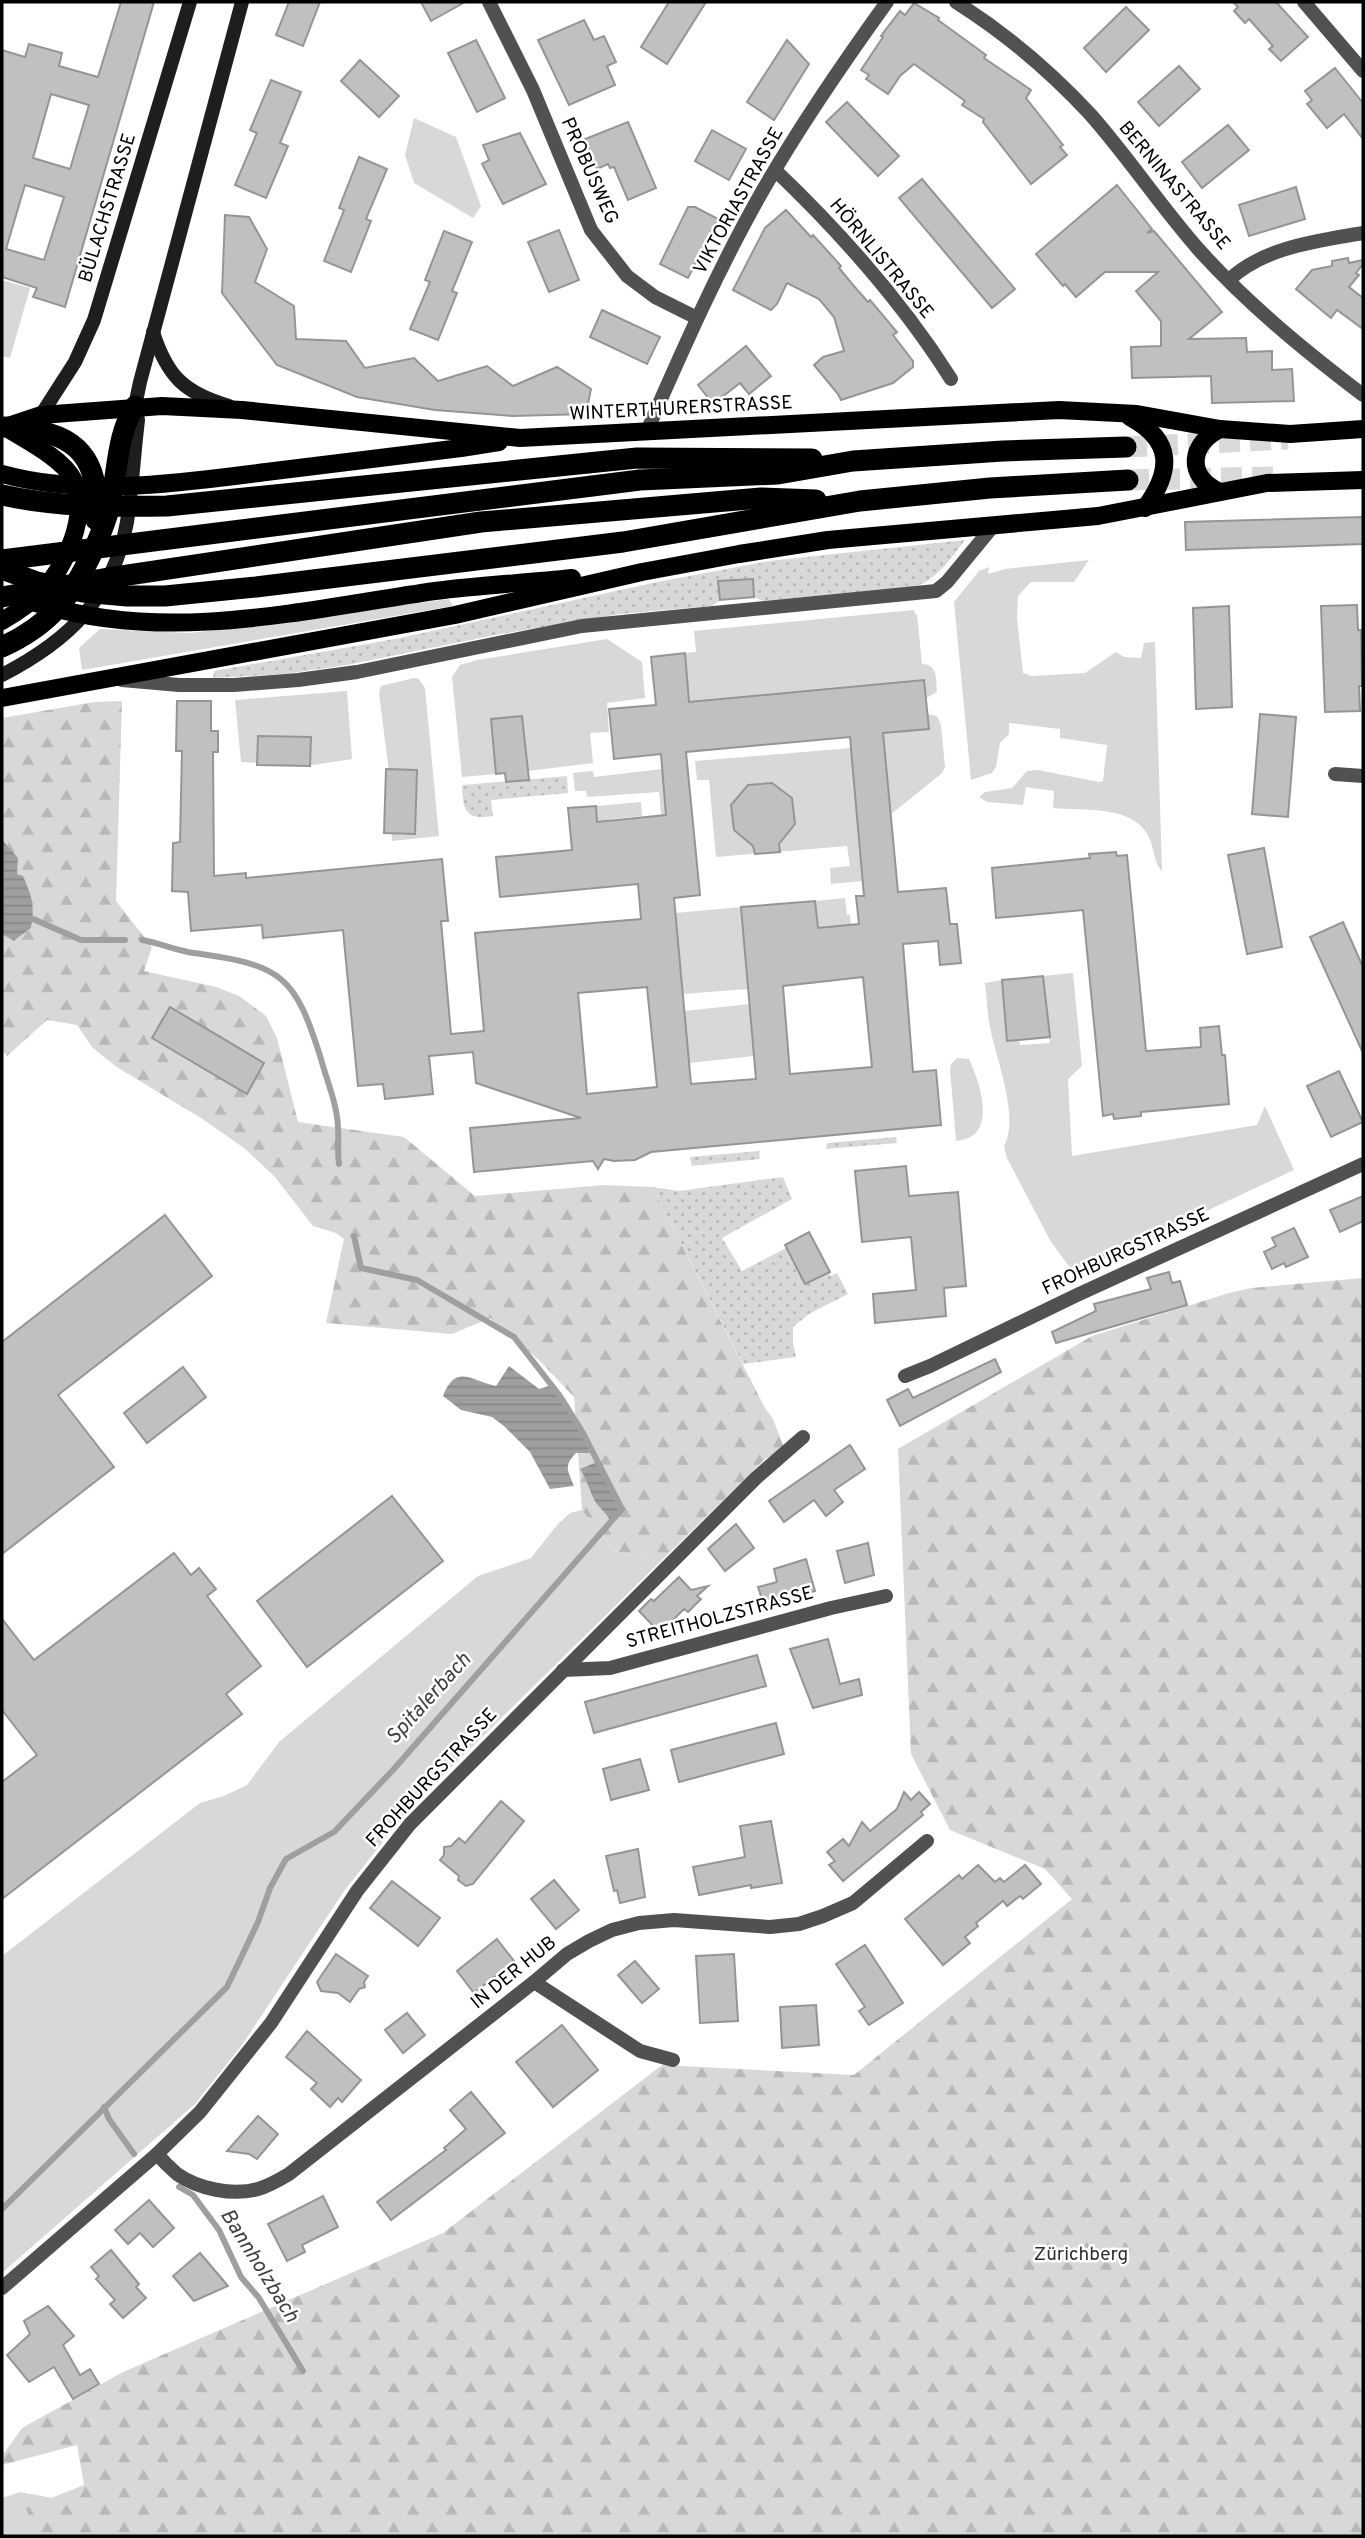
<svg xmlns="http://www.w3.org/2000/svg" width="1365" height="2538" font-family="Overpass,sans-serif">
<defs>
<pattern id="forest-firs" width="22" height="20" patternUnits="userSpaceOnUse" patternTransform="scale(1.75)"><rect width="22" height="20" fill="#d8d8d8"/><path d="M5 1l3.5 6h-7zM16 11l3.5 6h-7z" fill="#b8b8b8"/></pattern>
<pattern id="garden-dots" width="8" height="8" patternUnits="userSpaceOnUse" patternTransform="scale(1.75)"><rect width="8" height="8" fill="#d8d8d8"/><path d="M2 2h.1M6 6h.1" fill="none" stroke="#b8b8b8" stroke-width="1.8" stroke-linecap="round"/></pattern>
<pattern id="water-rules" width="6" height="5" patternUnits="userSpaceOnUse" patternTransform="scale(1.75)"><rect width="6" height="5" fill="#9f9f9f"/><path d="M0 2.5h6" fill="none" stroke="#878787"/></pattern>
</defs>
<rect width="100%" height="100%" fill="#fff"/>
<!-- green -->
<g fill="#d8d8d8">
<path d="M414 118 456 137 481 206 473 218 414 183 405 155Z"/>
<path d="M2 280 30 288 10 358 2 356Z"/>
<path d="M1089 560 1074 582H1031L1018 596 1017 618 1023 673 1032 676 1085 673 1116 652 1124 657 1141 658 1144 643 1155 642 1162 871C1152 860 1155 845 1146 832 1127 805 1083 811 1053 808L1054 791 1026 787 1023 805 987 802 979 797 985 792 1012 788 1027 771 1038 770 1099 782 1103 781 1107 745 1060 738V729L1009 723V734L1000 743 996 767 992 773 971 780 954 602 979 571 989 567 988 574 1005 569Z"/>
<path d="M449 599 453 606 82 670 79 648 100 629 190 633Z"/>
<path d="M914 610 915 614H917L922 664C938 664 936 680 937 692L926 698 923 680 689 702 685 653 696 652 694 631Z"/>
<path d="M607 639 642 662 645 698 607 703 609 732 590 733 593 763 528 771 522 716 491 719 496 774 462 777 452 677 460 665 477 660Z"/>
<path d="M414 678 419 679 425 688 439 836 392 841 388 764 379 693 381 686Z"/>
<path d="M347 691 352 759 313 765 241 762 235 700Z"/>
<path d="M927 714 937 716 941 725 945 767 942 773 890 815 883 733 928 729Z"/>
<path d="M851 748 863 881 831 884 830 868 850 866 847 846 716 857 709 780H697L695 761Z"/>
<path d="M662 769 669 840H599L596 806 641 802 642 816 611 819V834L663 835 659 792 587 797 586 791H575L573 773 593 771 594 777Z"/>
<path d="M845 898 847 915H850L855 970 853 971 854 978 838 979 833 927 818 928 815 901Z"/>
<path d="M741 907 748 989 683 994 675 913Z"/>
<path d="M1073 973 1082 1066 1068 1079 1072 1156 1257 1125 1265 1106 1294 1170 1074 1273 1051 1242 1007 1158 1004 1146C1020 1117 996 1059 990 1027 987 1013 987 998 985 983L1002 980 1007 1041H1019L1020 1045 1050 1043 1043 976Z"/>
<path d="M750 1004 754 1056 689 1063 684 1011Z"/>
<path d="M957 1058 969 1059C980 1083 999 1138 956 1141L950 1069 951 1064Z"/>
<path d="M582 1510 614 1551 660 1562 408 1810 344 1891 242 2045 195 2104 2 2273V1956L200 1803 224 1796 247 1785 279 1742 478 1576 531 1558 557 1525 570 1513Z"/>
<path d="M20 2492 58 2499 118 2536H2V2498Z"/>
</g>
<!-- forest -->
<g fill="url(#forest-firs)">
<path d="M122 701 116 901 152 947 144 971 216 987 239 996 266 1016 277 1038 298 1122 404 1137 475 1196 604 1185 652 1187 765 1408 773 1419 783 1445 781 1452 765 1459 660 1562 614 1551 582 1510 574 1397 539 1360 490 1318 452 1334 326 1323 344 1239 336 1233 313 1226 275 1177 244 1148 201 1118 115 1066 92 1047 77 1025 47 1020 7 1056 2 1050V934L15 941 31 928 8 845 2 839V718L94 702Z"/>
<path d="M1363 1278V2536H35L26 2508 84 2485 77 2445 2 2465V2456L22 2428 123 2372 443 2233 662 2065 854 2075 1072 1899 1045 1869 950 1830 911 1754 898 1449 1092 1336 1229 1293 1251 1288Z"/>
</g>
<!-- garden -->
<g fill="url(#garden-dots)">
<path d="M965 540C950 559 937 580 914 587L763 601 754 597 753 579 719 581 720 600 712 606 620 614 495 635 347 665 284 674 213 678 214 671 400 638 657 582 769 561Z"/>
<path d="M567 776 568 793 491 800 493 816C464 821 463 809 462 785Z"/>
<path d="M896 1137 897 1143 826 1149 827 1143Z"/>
<path d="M759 1151 760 1159 692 1166 690 1157Z"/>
<path d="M783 1177 792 1199 722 1238 742 1271 786 1248 805 1284 828 1273 831 1276 837 1273 848 1294 809 1314 793 1327V1342L796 1357 743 1364 652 1187 679 1191Z"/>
</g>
<!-- water -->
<g fill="url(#water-rules)">
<path d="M2 839 18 858 17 874 23 876C32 897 35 905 31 928L14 941 2 934Z"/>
<path d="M509 1366 539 1389 552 1385 595 1453H576C563 1466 568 1471 574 1486L550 1489 530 1452 504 1426 492 1417 461 1410 443 1396C456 1363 471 1381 496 1386Z"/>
<path d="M597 1462 622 1509 611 1522C607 1514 602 1510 596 1503 590 1493 588 1481 580 1469Z"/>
</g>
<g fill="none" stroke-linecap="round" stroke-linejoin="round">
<!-- stream -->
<g stroke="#9f9f9f" stroke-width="6">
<path d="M33 919 81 940H125"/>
<path d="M142 940C160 943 177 951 194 953 282 965 295 975 321 1059 327 1081 337 1104 338 1127 339 1140 337 1150 339 1164"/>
<path d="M104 2107 109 2119 134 2154"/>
<path d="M179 2187 193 2195 219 2230 241 2277 259 2298 303 2371"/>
<path d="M2 2209 227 1987 258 1922 270 1888 286 1859 334 1832 393 1770 622 1509 583 1433 560 1396 514 1337 417 1280 361 1268 354 1236"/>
</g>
</g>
<!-- building -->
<g fill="#c0c0c0" stroke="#959595" stroke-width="2" fill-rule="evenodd">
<path d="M121 2H154L65 307 33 297 37 288 2 277V50L25 57 29 44 62 53 59 66 98 77ZM51 94 89 105 70 169 33 158ZM25 185 64 197 44 260 6 249Z"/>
<path d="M289 2H320L303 46 276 35Z"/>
<path d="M421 2H465L431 21Z"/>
<path d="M669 2H706L667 64 641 47Z"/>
<path d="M1233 2H1276L1308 37 1281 61 1269 49 1273 46 1249 19 1245 23 1234 11 1238 7Z"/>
<path d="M914 3 939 18 938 20 986 55 984 58 1031 90 1026 98 1063 145 1060 147 1067 155 1031 184 983 122 984 119 962 105 965 101 914 64 900 76 888 94 866 79 869 75 861 70 883 37 881 36 900 11 905 15Z"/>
<path d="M1126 7 1149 30 1106 72 1084 48Z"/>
<path d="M584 20 594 40 604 36 616 62 607 66 615 85 569 105 538 40Z"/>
<path d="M476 40 505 98 477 112 448 53Z"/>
<path d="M787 40 809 64 774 120 747 102Z"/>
<path d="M360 60 399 96 379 117 341 81Z"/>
<path d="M1179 66 1200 89 1159 126 1138 102Z"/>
<path d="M1335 68 1363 103V139L1344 114 1327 128 1307 104 1312 100 1305 91Z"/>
<path d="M271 80 301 92 280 143 288 146 266 198 235 185 257 133 250 130Z"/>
<path d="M847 102 899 156 878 176 826 122Z"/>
<path d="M628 122 656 188 628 200 614 167 610 168 608 164 597 169 585 139Z"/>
<path d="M1228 125 1249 150 1202 188 1182 162Z"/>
<path d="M712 130 746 149 729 180 695 161Z"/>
<path d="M520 133 546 184 503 204 482 164 489 160 483 145Z"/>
<path d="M359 157 387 169 366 219 371 221 351 272 324 261 344 210 339 208Z"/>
<path d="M922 179 1015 289 992 308 899 198Z"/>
<path d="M1117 185 1152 229 1147 233 1154 231 1222 312 1189 339 1246 338 1247 352 1272 351V370L1292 369 1294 401 1212 403 1211 376 1132 378 1131 347 1161 346V321L1136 291 1158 272H1105L1076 297 1065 284 1063 286 1036 254Z"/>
<path d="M1296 187 1305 219 1249 236 1239 205Z"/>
<path d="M688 207H695L718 219 688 278 660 264Z"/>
<path d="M786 210 811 237 813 235 841 266 839 268 853 285 868 302 870 300 897 332 893 335 913 361V367L893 383 841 400 838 394 814 365 823 357 844 351 834 317 819 299 787 283 777 304 771 310 733 290 765 228Z"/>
<path d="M225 215 249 217 267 249 255 282 294 306 296 339 346 341 365 368 414 358 438 381 487 366 513 386 557 367 591 389 586 414 512 416 435 410 357 397 277 365 222 293Z"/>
<path d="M559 230 579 280 549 292 528 242Z"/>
<path d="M444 231 472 242 452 291 457 293 438 340 410 329 430 282 425 280Z"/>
<path d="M1348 258 1349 263 1363 260V264L1356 273 1359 275 1349 287 1363 298V329L1337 310 1331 318 1296 289 1312 270 1332 266V261Z"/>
<path d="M602 310 660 337 647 364 590 337Z"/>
<path d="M746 346 771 376 749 394 740 383 713 404 698 385Z"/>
<path d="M1363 517V544L1186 550 1185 522Z"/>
<path d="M753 579 754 597 720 600 718 581Z"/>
<path d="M1357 605 1358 630H1361L1362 686H1359L1360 711 1325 712 1321 606Z"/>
<path d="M1229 606 1232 707 1196 709 1193 608Z"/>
<path d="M685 653 689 702 924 680 929 729 883 733 898 892 946 888 950 924H957L961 963 940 965 938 941 903 944 913 1072 936 1070 941 1125 651 1152 635 1160 614 1161 604 1159 598 1169 593 1161 474 1172 470 1128 581 1118 476 1083 473 1052 429 1056 433 1094 385 1099 383 1084 358 1086 343 930 263 938 262 925 191 931 188 892 172 891 173 843 180 842 182 751H176L177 701H211V731H218V752H213L214 876 246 873V878L442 859 448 921H441L451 1034 484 1031 475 933 641 919 638 884 500 897 496 857 572 850 568 808 596 806 597 822 666 815 661 754 614 759 609 709 656 705 651 657ZM850 737 864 896H856L859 924 818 928 815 901 741 907 756 1079 691 1084 674 898 700 895 686 752ZM863 977 872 1067 790 1074 783 986ZM647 987 657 1087 587 1094 578 993Z"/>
<path d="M1260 714 1296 717 1288 817 1252 814Z"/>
<path d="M522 716 529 780 506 782 505 773 496 774 491 719Z"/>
<path d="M258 736 311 737 310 766 257 765Z"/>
<path d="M386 769 417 770 415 834 384 833Z"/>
<path d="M772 783 792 798 795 824 779 844 780 852 755 854 753 846 734 830 731 805 748 785Z"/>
<path d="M1264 848 1282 947 1247 954 1228 855Z"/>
<path d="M1116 852 1117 856 1127 855 1146 1051 1201 1047 1200 1028 1219 1026 1222 1055H1225L1229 1104 1141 1112V1116L1114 1119 1113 1114 1103 1116 1083 910 996 918 992 868 1090 858 1089 854Z"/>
<path d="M1343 922 1363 967V1053L1310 937Z"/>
<path d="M1043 976 1050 1037 1007 1041 1002 980Z"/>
<path d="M170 1007 264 1063 247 1094 152 1038Z"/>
<path d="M1339 1071 1363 1122 1331 1137 1307 1086Z"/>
<path d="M906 1166 909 1196 958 1192 966 1286 944 1288 946 1316 875 1323 873 1294 916 1290 911 1237 862 1242 855 1171Z"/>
<path d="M1363 1196V1221L1340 1232 1330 1210Z"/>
<path d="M165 1215 212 1276 58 1395 114 1467 2 1554V1342Z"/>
<path d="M1294 1228 1308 1257 1286 1267 1284 1263 1272 1269 1264 1252 1276 1246 1272 1238Z"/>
<path d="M809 1232 830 1272 805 1284 785 1245Z"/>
<path d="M1169 1272 1172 1283 1180 1281 1187 1305 1056 1343 1052 1332 1096 1311 1094 1304 1151 1289 1147 1278Z"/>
<path d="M995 1359 1001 1372 900 1426 887 1400 908 1389 913 1398Z"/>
<path d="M183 1367 206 1397 147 1443 124 1413Z"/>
<path d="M850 1445 865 1469 834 1490 843 1502 826 1516 814 1500 784 1522 769 1501Z"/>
<path d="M392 1496 443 1561 307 1667 257 1601Z"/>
<path d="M736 1524 754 1548 725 1571 708 1549Z"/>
<path d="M868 1543 874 1575 845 1583 837 1551Z"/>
<path d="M174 1553 191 1575 199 1568 216 1589 207 1596 261 1666 226 1694 242 1714 2 1899V1782L37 1755 2 1710V1619L34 1660Z"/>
<path d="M806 1559 815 1591 764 1605 758 1587 777 1582 774 1569Z"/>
<path d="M679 1577 691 1590 708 1586 697 1596 701 1599 688 1612 684 1609 660 1633 639 1611 651 1599 654 1601Z"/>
<path d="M828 1639 840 1684 859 1679 862 1695 813 1708 790 1649Z"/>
<path d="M757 1655 766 1686 594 1733 585 1702Z"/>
<path d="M776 1723 784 1754 679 1782 671 1750Z"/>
<path d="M640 1759 649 1790 611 1800 603 1769Z"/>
<path d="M904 1792 911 1800 919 1792 930 1804 921 1812 923 1815 843 1881 829 1865 835 1861 827 1852 843 1839 849 1846 862 1822 870 1831 897 1809Z"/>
<path d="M501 1801 524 1821 473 1884 466 1886 458 1880 459 1876 440 1860 444 1855V1847L451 1846 459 1838 465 1843Z"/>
<path d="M771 1821 782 1883 751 1888V1885L699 1895 693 1867 745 1857 740 1826Z"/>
<path d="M638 1849 645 1897 620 1903 617 1890 614 1891 606 1856Z"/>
<path d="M978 1865 995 1882 1000 1878 1004 1882 1025 1865 1041 1884 1023 1899 1020 1896 1007 1906 1003 1901 976 1923 978 1926 965 1937 970 1943 943 1965 905 1919 959 1875 962 1879Z"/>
<path d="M554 1880 579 1910 556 1929 531 1899Z"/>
<path d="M392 1881 440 1918 418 1946 370 1908Z"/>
<path d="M497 1939 514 1961 474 1993 457 1971Z"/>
<path d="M865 1945 903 2003 869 2025 859 2011 865 2007 836 1964Z"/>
<path d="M336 1954 368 1976 364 1982 365 1987 359 1989 350 2002 338 1993 321 1991 317 1982Z"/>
<path d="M734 1954 738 2021 700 2023 696 1956Z"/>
<path d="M635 1961 659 1989 642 2003 618 1975Z"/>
<path d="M816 2005 819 2045 782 2048 780 2007Z"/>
<path d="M407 2013 425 2035 403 2053 385 2030Z"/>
<path d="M562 2025 598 2070 553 2107 516 2062Z"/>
<path d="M307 2031 361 2080 342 2102 338 2098 330 2107 311 2089 317 2083 286 2057Z"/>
<path d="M471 2092 505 2133 391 2220 377 2202 446 2150 444 2148 466 2129 450 2110Z"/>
<path d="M258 2116 278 2134 257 2159 249 2154 227 2151Z"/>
<path d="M323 2196 338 2227 302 2245 305 2252 287 2261 268 2224Z"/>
<path d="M149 2200 174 2228 153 2247 140 2233 128 2244 115 2230Z"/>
<path d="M111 2250 139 2284 136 2287 146 2298 123 2318 110 2304 115 2300 96 2279 99 2276 91 2267Z"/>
<path d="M200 2253 228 2286 194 2301 173 2276Z"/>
<path d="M48 2306 74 2336 63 2345 80 2375 90 2369 99 2384 73 2399 54 2367 29 2382 7 2355 30 2334 24 2321Z"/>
</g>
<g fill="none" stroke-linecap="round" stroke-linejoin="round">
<!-- highway-tunnel -->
<g stroke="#d9d9d9" stroke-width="21" stroke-dasharray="21 10" stroke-linecap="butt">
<path d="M1126 447 1288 439"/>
<path d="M1128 480 1276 477"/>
</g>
<!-- street -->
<g stroke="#515151" stroke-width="14">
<path d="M489 2 533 90 591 230 627 276 655 297 697 318"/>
<path d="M956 2C1005 33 1051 72 1090 114 1129 158 1161 207 1200 251 1249 305 1305 351 1363 395"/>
<path d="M1304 2 1363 71"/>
<path d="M775 170C840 232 903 303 951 379"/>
<path d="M1229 280C1264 247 1317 241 1363 233"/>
<path d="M647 431C683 349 719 267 763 190 801 124 843 63 887 2"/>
<path d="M122 680 179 685H234L298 680 357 672 582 626 936 591 947 582 994 525"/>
<path d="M1335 774 1363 776"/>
<path d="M905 1376 930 1366 1077 1295 1363 1164"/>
<path d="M563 1670 610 1668 831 1608 886 1596"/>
<path d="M534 1982 640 2051 673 2060"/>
<path d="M157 2154C163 2161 170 2168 177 2174 198 2189 233 2196 258 2189 269 2186 279 2180 289 2174L534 1982 567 1954 589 1941 612 1930 639 1923 674 1920 770 1927 799 1924 823 1916 853 1903 927 1841"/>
<path d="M2 2288 157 2154 200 2112 271 2023 357 1891 410 1824 756 1478 803 1437"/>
</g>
<!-- secondary -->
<g stroke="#1e1e1e" stroke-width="14">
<path d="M153 332C167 376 184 393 229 406"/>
<path d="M41 415 75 362 94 320 190 2"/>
<path d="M2 675C68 641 113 599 127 522 132 489 134 454 138 420L135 406 140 382 242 2"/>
</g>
<!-- primary -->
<g stroke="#000" stroke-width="18">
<path d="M1130 417C1174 441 1172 471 1145 508"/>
<path d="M8 426 41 415 162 406 242 410 520 438 1059 410 1137 414 1220 429 1290 434 1363 429"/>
<path d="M2 474C86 497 180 483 266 472 331 464 396 456 461 448L499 442"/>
<path d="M1218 491C1186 475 1190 444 1220 429"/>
<path d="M12 595C23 600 35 603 47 606 173 643 309 609 435 591 481 585 527 583 572 578"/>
<path d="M2 621C16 613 30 604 41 592 66 566 90 514 73 479 62 458 25 440 5 427"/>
<path d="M2 698 455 615 642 572 739 554 828 540 1098 516 1267 483 1363 480"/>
</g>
<!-- highway -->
<g stroke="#000" stroke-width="21">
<path d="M5 427C69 429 102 451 96 520"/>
<path d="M2 495C56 507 111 507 167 506L637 458 812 459"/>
<path d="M2 560 640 480 778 474 853 461 1003 451 1126 447"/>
<path d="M2 569 37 582 83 592 127 596H165L256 587 623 542 860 501 990 488 1128 480"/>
<path d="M2 597 108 578 481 522 761 498 816 500"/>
<path d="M2 647C50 625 71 598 93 551 101 533 109 515 112 495 118 464 118 433 135 406"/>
</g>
</g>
<g text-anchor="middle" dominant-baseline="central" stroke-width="5" stroke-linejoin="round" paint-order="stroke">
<!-- street labels -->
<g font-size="19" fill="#000" stroke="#fff">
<text transform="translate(589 171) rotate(66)">PROBUSWEG</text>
<text transform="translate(1174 186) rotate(50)">BERNINASTRASSE</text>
<text transform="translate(739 201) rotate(-61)">VIKTORIASTRASSE</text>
<text transform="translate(108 208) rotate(-73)">BÜLACHSTRASSE</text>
<text transform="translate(881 259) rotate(50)">HÖRNLISTRASSE</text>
<text transform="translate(681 409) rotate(-3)">WINTERTHURERSTRASSE</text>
<text transform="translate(1126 1252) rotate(-25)">FROHBURGSTRASSE</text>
<text transform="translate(720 1618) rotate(-15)">STREITHOLZSTRASSE</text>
<text transform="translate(432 1778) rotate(-47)">FROHBURGSTRASSE</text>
<text transform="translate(514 1973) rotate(-39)">IN DER HUB</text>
</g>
<!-- park labels -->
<g font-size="19" fill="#2f2f2f" stroke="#fff">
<text x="1081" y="2255">Zürichberg</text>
</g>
<!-- water labels -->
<g font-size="21" font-style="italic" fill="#404040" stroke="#fff">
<text transform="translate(429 1699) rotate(-48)">Spitalerbach</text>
<text transform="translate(259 2266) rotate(58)">Bannholzbach</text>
</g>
</g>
<!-- border -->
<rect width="1365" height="2538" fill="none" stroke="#000000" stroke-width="7"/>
</svg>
